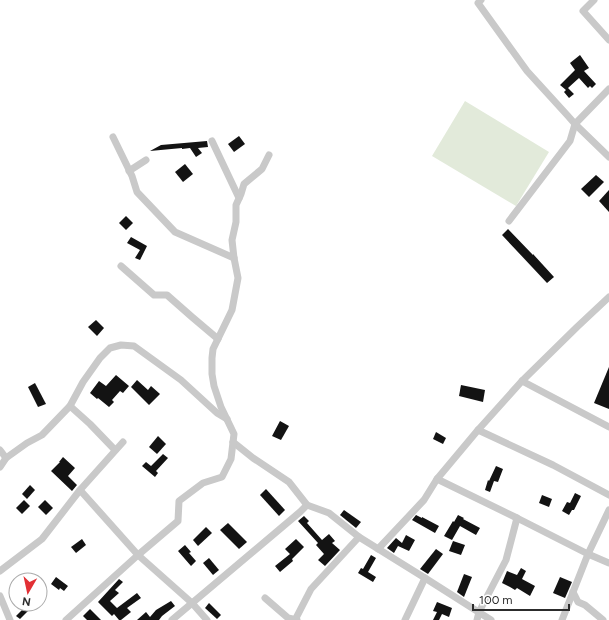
<svg xmlns="http://www.w3.org/2000/svg" width="609" height="620" font-family="Figtree,sans-serif">
<rect width="100%" height="100%" fill="#fff"/>
<!-- green -->
<path fill="#e2eada" d="M465 101 549 152 516 206 432 156Z"/>
<!-- building -->
<g fill="#131313">
<path d="M580 55 589 68 584 71 596 84 592 88 590 86 588 88 579 78 568 88 574 94 569 98 564 92 566 90 560 85 575 70 570 63Z"/>
<path d="M239 136 245 144 234 152 228 144Z"/>
<path d="M207 141 208 147 198 148 202 153 196 157 190 148 182 149V148L150 151 161 145Z"/>
<path d="M185 164 193 174 183 182 175 172Z"/>
<path d="M596 175 604 182 589 197 581 189Z"/>
<path d="M609 190V212L599 201Z"/>
<path d="M126 216 133 223 126 230 119 223Z"/>
<path d="M508 229 533 255V254L554 277 547 283 502 235Z"/>
<path d="M131 237 147 246 140 260 135 258 140 250 127 243Z"/>
<path d="M96 320 104 328 97 336 88 327Z"/>
<path d="M609 367V409L594 403Z"/>
<path d="M116 375 129 386 123 393 120 391 112 400 114 402 109 407 98 398 97 399 90 393 99 381 106 386Z"/>
<path d="M137 380 148 390 151 386 160 394 149 405 131 387Z"/>
<path d="M35 383 46 404 38 407 28 387Z"/>
<path d="M461 385 485 390 483 402 459 396Z"/>
<path d="M280 421 289 426 281 440 272 436Z"/>
<path d="M436 432 446 438 443 444 433 439Z"/>
<path d="M158 436 166 444 157 454 149 447Z"/>
<path d="M163 454 168 458 156 471 158 473 155 477 142 466 146 462 151 466Z"/>
<path d="M63 457 75 468 68 476 77 485 72 491 51 471 60 462H59Z"/>
<path d="M496 466 503 469 498 482 494 481 490 492 485 490 488 480 489 481Z"/>
<path d="M30 485 35 490 27 499 22 494Z"/>
<path d="M266 489 285 510 279 516 260 495Z"/>
<path d="M575 493 581 496 574 510H572L569 515 562 511 567 502 570 503Z"/>
<path d="M542 495 552 499 549 507 539 503Z"/>
<path d="M24 500 30 506 22 514 16 508Z"/>
<path d="M45 500 53 508 46 515 38 507Z"/>
<path d="M344 510 361 522 356 528 340 515Z"/>
<path d="M416 515 422 518V517L439 526 435 533 412 520Z"/>
<path d="M458 515 464 518 463 519 480 528 476 535 460 526 452 540 444 536 453 521 454 522Z"/>
<path d="M304 516 309 521 307 523 322 540 329 534 335 541 332 543 340 550 325 566 318 560 324 554 316 545 318 543 298 521Z"/>
<path d="M228 523 247 542 239 549 220 530Z"/>
<path d="M206 527 212 533 198 546 193 540Z"/>
<path d="M406 535 415 540 409 551 398 546 394 553 387 548 396 538 402 543Z"/>
<path d="M82 539 86 545 76 553 71 547Z"/>
<path d="M296 539 304 547 292 559 293 561 280 572 275 566 290 554 285 549Z"/>
<path d="M453 541 465 545 461 555 449 551Z"/>
<path d="M185 545 191 552 189 553 196 561 191 566 178 551Z"/>
<path d="M436 549 443 554 428 574 420 569Z"/>
<path d="M371 555 376 558 368 572 376 577 373 582 358 573 361 568 363 569Z"/>
<path d="M209 558 219 570 213 575 203 563Z"/>
<path d="M521 568 526 571 522 579 535 586 530 596 517 588 515 590 510 587 502 583 507 571 517 575Z"/>
<path d="M464 574 472 577 464 597 457 592Z"/>
<path d="M56 577 68 586 64 591 60 588 59 590 51 584Z"/>
<path d="M560 577 572 582 565 598 553 593Z"/>
<path d="M119 579 123 582 115 590 119 593 110 601 117 608 137 593 141 598 127 608 131 612 121 620H119L114 614 112 616 98 602Z"/>
<path d="M171 601 175 606 162 616 159 620H137L146 612 150 617 156 610Z"/>
<path d="M437 602 452 608 449 617 442 614 439 620H433L437 612 433 611Z"/>
<path d="M209 603 221 615 217 619 205 608Z"/>
<path d="M28 604H35L20 619 16 616Z"/>
<path d="M90 609 101 620H87L83 616Z"/>
</g>
<g fill="none" stroke-linecap="round" stroke-linejoin="round">
<!-- minor -->
<g stroke="#c9c9c9" stroke-width="7">
<path d="M481 0 478 3 527 71 568 116 575 124 609 157"/>
<path d="M594 0 583 11 609 40"/>
<path d="M113 137 132 176 137 192 175 232 234 258"/>
<path d="M212 141 239 198"/>
<path d="M129 171 146 160"/>
<path d="M509 221 570 141 575 124 609 89"/>
<path d="M121 266 154 295H167L192 317 218 339"/>
<path d="M522 381 609 427"/>
<path d="M70 406 90 424 115 450"/>
<path d="M478 430 553 465 609 495"/>
<path d="M233 442 253 458 289 482 307 505 329 513 359 537 425 578 405 620"/>
<path d="M0 450 6 458"/>
<path d="M0 467 6 458 27 443 42 435 70 406 83 382 100 358 110 348 121 345 134 346 181 380 217 413 227 419"/>
<path d="M437 479 517 518"/>
<path d="M80 490 138 555 192 603 207 620"/>
<path d="M378 549 424 500 437 479 478 430 522 381 577 327 609 297"/>
<path d="M0 571 42 539 80 490 123 442"/>
<path d="M425 578 491 620"/>
<path d="M573 592 578 602 585 605 603 620"/>
<path d="M0 596 10 620"/>
<path d="M265 598 288 618 297 620"/>
<path d="M66 620 138 555 178 521 179 501 203 483 222 477 231 459 234 434 221 407 214 386 212 374V358L213 349 232 310 238 278 234 258 232 240 236 222V205L241 194 244 184 262 169 269 155"/>
<path d="M172 620 300 512 307 505"/>
<path d="M295 620 311 589 359 537"/>
<path d="M477 620 479 612 506 560 517 518 588 554 609 563"/>
<path d="M562 620 588 554 609 510"/>
</g>
</g>
<!-- north arrow -->
<g transform="translate(28 592) rotate(189)"><circle r="19" fill="#ffffff" stroke="#ababab"/>
<path d="M0-3L7 15L0 10L-7 15Z" fill="#e23035"/>
<text y="-6" font-size="11" font-weight="bold" text-anchor="middle" fill="#2c2c2c">N</text>
</g>
<!-- scale -->
<path d="M473 604v6h96v-6" fill="none" stroke="#2c2c2c" stroke-width="2"/>
<text x="479" y="604" font-size="12" fill="#2c2c2c" stroke="#ffffff" stroke-width="3" paint-order="stroke">100 m</text>
</svg>
